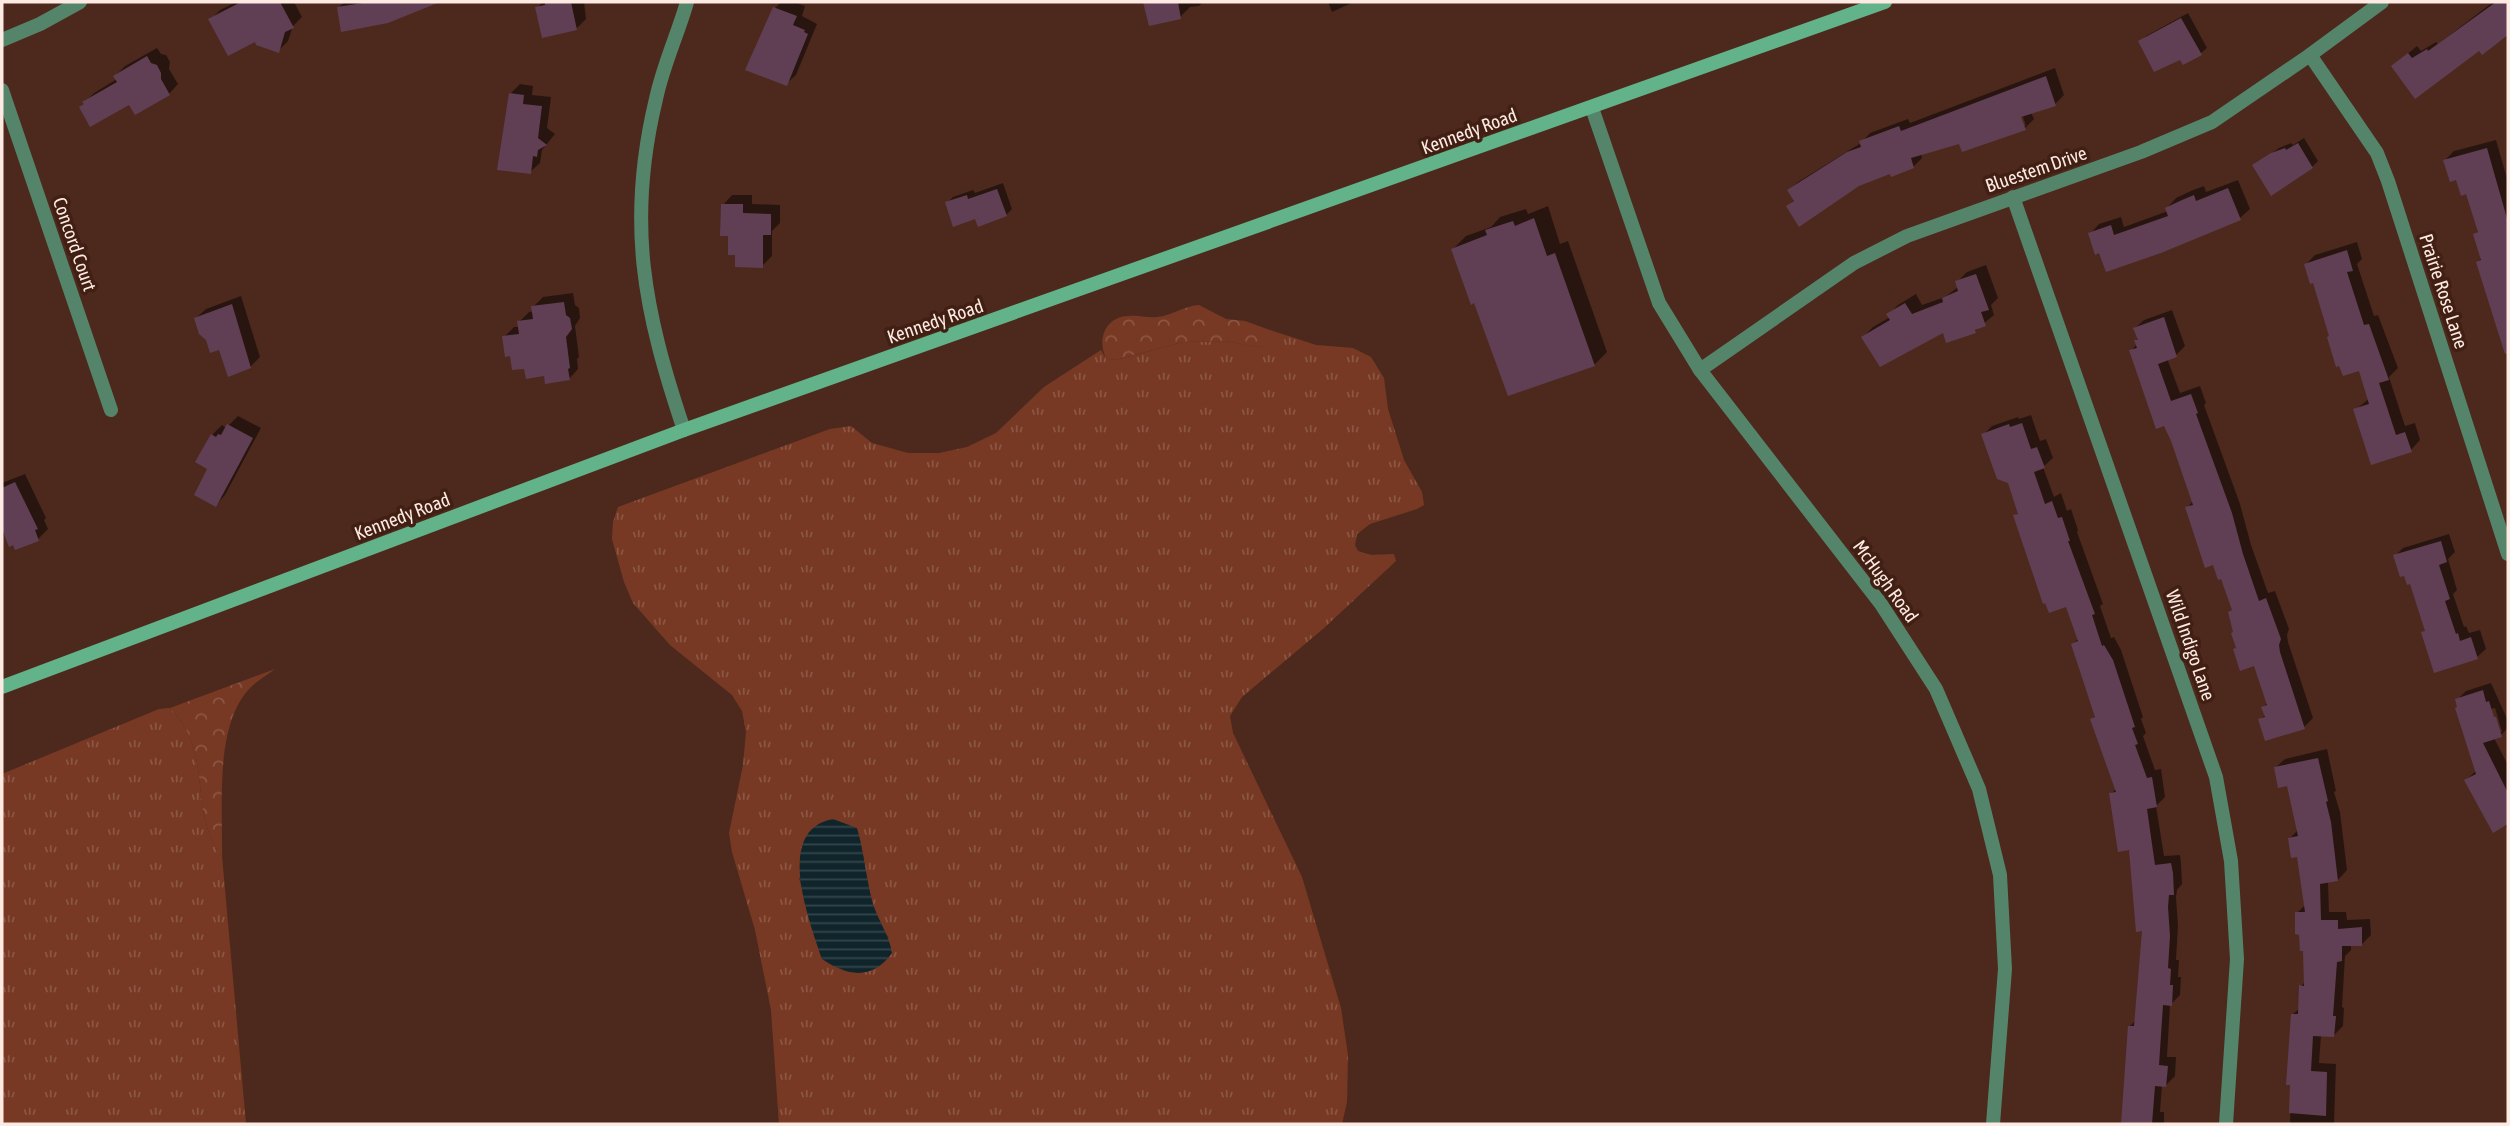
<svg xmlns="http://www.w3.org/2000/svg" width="2510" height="1126" font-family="'Asap Condensed',sans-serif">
<defs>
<pattern id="grass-tufts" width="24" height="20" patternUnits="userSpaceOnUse" patternTransform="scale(1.75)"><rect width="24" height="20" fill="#773923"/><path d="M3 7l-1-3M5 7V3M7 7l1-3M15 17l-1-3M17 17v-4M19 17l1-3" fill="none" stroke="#8b5643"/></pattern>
<pattern id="forest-crowns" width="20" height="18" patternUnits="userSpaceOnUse" patternTransform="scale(1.75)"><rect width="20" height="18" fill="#773923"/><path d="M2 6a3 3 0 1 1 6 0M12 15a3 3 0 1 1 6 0" fill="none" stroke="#8b5643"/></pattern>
<pattern id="water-rules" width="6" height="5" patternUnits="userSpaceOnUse" patternTransform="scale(1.75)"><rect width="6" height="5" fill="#10252b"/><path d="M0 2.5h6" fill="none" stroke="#34454a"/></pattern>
</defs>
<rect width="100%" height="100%" fill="#4d291d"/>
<!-- grass -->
<g fill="url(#grass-tufts)" fill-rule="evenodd">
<path d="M1273 331 1316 345 1353 348 1371 357 1384 378 1388 409 1404 460 1422 492 1424 505 1417 509 1370 524 1357 534 1355 545 1358 551 1371 555 1394 554 1396 561 1324 628 1242 697 1230 716 1233 733 1302 877 1341 1008 1348 1055 1347 1102 1342 1124H779L771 1010 755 930 732 852 729 833 743 765 746 732 742 711 732 695 670 645 633 603 624 582 612 539 613 522 618 507 830 429 851 426 872 443 908 453H939L967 447 996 433 1044 387 1101 350 1107 360 1120 359 1183 342 1226 341 1256 347 1265 346ZM860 840C867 872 869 910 889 938L822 959 799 878Z"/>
<path d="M170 708C215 752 187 813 222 856L246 1124H2V774L159 709Z"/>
</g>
<!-- forest -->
<g fill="url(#forest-crowns)">
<path d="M1199 305 1226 319 1245 321 1273 331 1271 342 1265 346 1256 347 1226 341 1183 342 1119 359 1107 360C1096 341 1105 316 1129 316 1138 315 1147 318 1157 317 1172 316 1183 306 1199 305Z"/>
<path d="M275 669C267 675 257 681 250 688 214 725 223 808 222 856 187 813 215 752 170 708Z"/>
</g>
<!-- water -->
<path fill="url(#water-rules)" d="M833 819 857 828C864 852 866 877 872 901 877 919 889 934 892 953 872 981 847 976 822 959 810 922 773 830 833 819Z"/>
<!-- shadow -->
<g fill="#0007" fill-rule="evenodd">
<path d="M236 2H294L302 17 293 26 288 41 278 51 210 20 220 10Z"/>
<path d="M345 2H432L429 4 339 7Z"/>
<path d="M543 2H584L586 19 577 28 537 8Z"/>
<path d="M781 2H794L805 6 802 16 817 24 796 75 786 84 775 8Z"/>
<path d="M1146 2H1203L1199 6 1190 7 1180 17 1151 24Z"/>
<path d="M1328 2H1354L1332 12Z"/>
<path d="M2493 2H2508V35L2483 53 2479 49 2393 66 2417 46 2421 51 2436 42 2438 44Z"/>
<path d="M2188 13 2207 48 2200 54 2181 58 2140 42 2146 36Z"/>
<path d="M157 48 161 54 166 55 170 62 169 69 178 84 169 94 130 103 85 102 94 93 117 79 115 76 125 66Z"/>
<path d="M2055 68 2064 95 2055 104 2031 112 2034 119 2025 128 1960 142 1921 153 1922 158 1913 167 1891 172 1788 206 1795 199 1789 190 1798 182 1861 143 1870 133 1908 119 1910 123ZM2020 108 2026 126H2023L2017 109Z"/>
<path d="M520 84 533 86 532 95 551 97 547 128 555 134 542 150 540 163 530 172 510 94Z"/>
<path d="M2304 138 2318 161 2312 167 2254 165 2279 148 2291 143 2293 145Z"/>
<path d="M2496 140 2508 182V349L2478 262 2482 257 2475 234 2479 230 2467 191 2445 160 2454 151Z"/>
<path d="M2238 180 2250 209 2240 218 2101 251 2090 234 2099 224 2121 217 2124 227 2168 211 2167 208 2176 198 2193 190 2204 186 2206 192Z"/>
<path d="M1003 183 1012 209 1006 215 976 217 947 203 953 197 973 190 975 193Z"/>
<path d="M732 195H752V204L780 205V223L772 231V256L762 266 737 254 729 235 723 205Z"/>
<path d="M1548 206 1560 244 1568 241 1607 352 1594 365 1475 301 1453 249 1466 236 1491 227 1500 217 1526 209 1528 214Z"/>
<path d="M2357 242 2362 259 2357 264 2374 316 2378 315 2398 368 2389 377 2405 426 2415 423 2420 440 2411 450 2355 410 2370 398 2360 368 2331 335 2314 281 2306 264 2315 255Z"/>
<path d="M1986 265 1998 298 1991 305 1994 315 1975 331H1944L1863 337 1873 327 1890 317 1888 315 1898 305 1916 294 1922 305 1945 297 1958 287 1957 282 1967 272Z"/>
<path d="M573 293 575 305 579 308 580 318 575 326 579 357 577 359 578 369 569 379 526 367 504 337 514 327H520L519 322 529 312 534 311 533 307 543 297Z"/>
<path d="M241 296 260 357 250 367 220 347 196 318 206 309Z"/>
<path d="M2172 310 2185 346 2176 355 2167 358 2180 393 2200 386 2206 403 2204 405 2240 504 2251 545 2268 593 2275 591 2289 629 2287 635 2288 642 2313 718 2304 727 2260 720 2266 714 2263 707 2268 703 2255 664 2238 647 2233 609 2222 577 2187 508 2193 501 2165 423 2131 351 2137 344 2136 341 2139 338 2135 328 2144 320Z"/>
<path d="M2031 415 2040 441 2046 439 2053 458 2043 467 2054 497 2061 493 2067 511 2071 509 2078 530 2077 532 2103 604 2100 606 2111 638 2114 637 2121 650 2143 717 2141 719 2146 733 2143 736 2155 770 2161 769 2165 797 2156 806 2164 856 2180 855 2181 863 2182 884 2177 890 2176 897 2178 926 2176 960H2179L2178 977H2181L2180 995 2170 1005 2167 1057H2176L2175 1076 2166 1085H2162L2160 1112H2164V1124H2123L2130 1026 2137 1019 2144 929 2131 848 2111 794 2116 789 2092 720 2096 715 2073 644 2079 638 2067 605 2015 516 2020 512 2009 482 1983 435 1992 426 2018 417 2019 419Z"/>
<path d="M238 416 261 428 225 495 216 505 209 468 212 435 222 425 226 428Z"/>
<path d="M25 474 46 518 44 520 48 529 38 539 6 534 2 536V483Z"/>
<path d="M2449 534 2455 552 2448 559 2457 590 2453 594 2464 627 2466 626 2469 633 2480 630 2486 649 2477 657 2423 633 2426 630 2411 582 2395 556 2403 548Z"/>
<path d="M2491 683 2508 721V728L2501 735 2494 738 2508 765V829L2466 780 2477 770 2457 700 2466 691ZM2495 708 2502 732H2499L2491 709Z"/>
<path d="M2327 749 2336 791 2334 792 2340 812 2347 870 2338 880 2328 881 2329 912H2346L2347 920 2370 919 2371 935 2362 944H2351V950L2345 956 2342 1007 2344 1008 2343 1026 2334 1035H2321L2319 1063 2336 1064 2334 1124H2290L2293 1014 2300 1008 2301 986 2306 981 2305 949 2297 913 2305 905 2299 855 2290 838 2298 830 2288 784 2275 768 2285 759Z"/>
</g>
<!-- building -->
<g fill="#603f55">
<path d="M241 2H280L294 28 285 32 279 53 256 45 255 42 228 56 208 19Z"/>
<path d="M369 2H440L388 23 341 32 337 7Z"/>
<path d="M545 2H571L577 30 542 38 535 7 545 5Z"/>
<path d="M1143 2H1178L1181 19 1149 26Z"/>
<path d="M2496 2H2508V35L2482 55 2479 51 2415 99 2391 66 2408 53 2412 58 2427 49 2428 51Z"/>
<path d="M773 7 797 16 793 25 805 30 804 32 808 34 787 86 745 70Z"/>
<path d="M2181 18 2202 55 2183 65 2180 60 2154 72 2138 41Z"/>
<path d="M147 56 151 63 157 65 161 73V79L170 95 135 115 129 105 90 127 79 107 84 104 82 102 117 82 113 76Z"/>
<path d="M2046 76 2056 106 2021 117 2026 130 1962 152 1959 144 1911 158 1914 168 1891 177 1890 174 1859 186 1799 227 1786 206 1794 201 1787 190 1847 152 1861 147 1859 141 1899 126 1901 131Z"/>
<path d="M509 93 524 95 523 104 542 106 538 138 547 145 538 150 537 157 533 156 531 174 497 170Z"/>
<path d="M2298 143 2313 168 2271 196 2252 165 2271 153 2285 148 2286 150Z"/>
<path d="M2487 148 2508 222V353L2505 354 2476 262 2481 260 2473 234 2478 232 2466 194 2461 196 2456 180 2450 182 2443 160Z"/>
<path d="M2228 188 2241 220 2161 253 2106 272 2099 253 2095 255 2088 233 2111 225 2114 235 2168 216 2165 208 2182 200 2194 195 2196 201Z"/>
<path d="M997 189 1007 216 978 227 975 219 953 227 945 202 967 195 968 199Z"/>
<path d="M721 204H743V213L771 214V235H763V268L735 267V255H728V236H720Z"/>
<path d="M1534 218 1547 256 1555 253 1595 366 1508 396 1474 303 1471 305 1451 249 1487 235 1485 230 1513 221 1515 226Z"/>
<path d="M2347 250 2353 271 2347 272 2364 325 2369 324 2389 380 2379 383 2396 435 2405 432 2412 452 2371 465 2353 409 2369 404 2359 371 2343 376 2339 366 2336 367 2327 337 2329 336 2313 283 2310 284 2304 264Z"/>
<path d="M1976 274 1989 310 1981 312 1986 326 1975 330 1976 333 1946 343 1943 333 1880 367 1861 337 1890 320 1886 314 1905 303 1912 314 1943 302 1942 298 1958 291 1955 281Z"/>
<path d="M564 302 566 315 570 318 572 329 566 337 570 368 568 369 570 380 545 384 544 376 526 379 524 369 512 370 510 356 505 357 502 336 519 334 517 321 533 319 531 306Z"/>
<path d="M232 304 251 368 228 377 219 350 210 353 206 340 199 334 194 318Z"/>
<path d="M2164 317 2177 357 2158 364 2171 401 2191 394 2198 413 2196 414 2232 513 2243 554 2259 601 2266 598 2281 639 2279 645 2280 652 2305 729 2265 741 2258 719 2265 717 2261 707 2267 705 2254 666 2240 671 2233 649 2236 648 2231 633 2233 632 2228 612 2232 610 2221 579 2218 580 2213 565 2205 568 2185 507 2193 505 2171 441 2164 426 2156 429 2129 350 2137 348 2134 340H2138L2133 328Z"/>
<path d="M2022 423 2031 449 2037 447 2045 468 2034 472 2045 504 2052 501 2058 518 2062 517 2070 541H2068L2095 614 2092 615 2102 646 2104 645 2113 660 2135 727 2132 728 2138 744 2135 745 2147 778 2152 777 2157 807 2147 809 2155 865 2171 863 2173 873 2174 895H2169L2168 907 2170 936 2168 968 2171 969 2170 985H2173L2172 1006 2163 1005 2159 1065 2168 1066 2166 1087 2155 1086 2152 1124H2121L2128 1026H2134L2142 931 2136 932 2129 850 2118 852 2109 793 2116 792 2090 719 2095 717 2071 644 2078 641 2066 607 2049 613 2045 603 2043 604 2013 515 2018 514 2008 483 1997 479 1981 434 2009 424 2010 427Z"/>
<path d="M227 424 253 438 216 507 194 495 207 469 195 462 211 434 216 437 218 434 221 435Z"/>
<path d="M15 482 38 529 35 530 39 541 15 550 13 545 9 547 2 529V488Z"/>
<path d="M2441 541 2447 562 2439 565 2450 599 2445 601 2456 634 2458 633 2460 641 2471 637 2478 659 2434 673 2421 632 2425 631 2410 584 2407 585 2404 576 2400 577 2393 555Z"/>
<path d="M2483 690 2486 702 2489 701 2494 717H2496L2502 737 2483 743 2508 793V824L2493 833 2464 780 2476 774 2455 708 2457 707 2455 699Z"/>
<path d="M2318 758 2328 801 2326 802 2331 822 2338 881 2320 884 2321 920H2338V929L2362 927V946H2342V961L2337 962 2333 1016H2336L2334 1037 2313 1036 2311 1071 2327 1072 2326 1116 2289 1113 2290 1085H2286L2291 1014H2298L2299 985 2304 986 2303 951H2300L2299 935 2295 934V912H2305L2297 857 2291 858 2288 838 2298 836 2287 786 2278 788 2274 767Z"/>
</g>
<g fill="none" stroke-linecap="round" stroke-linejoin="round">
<!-- street -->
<g stroke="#54856a" stroke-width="14">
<path d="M2 40 40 24 80 2"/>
<path d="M2310 55 2377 153 2388 181 2508 554"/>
<path d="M2 90 111 410"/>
<path d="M1592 108 1659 303 1700 370 1881 604 1936 689 1979 789 2000 875 2005 969 1993 1124"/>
<path d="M2013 197 2216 777 2231 861 2237 959 2226 1124"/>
<path d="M1700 370 1854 263 1907 236 2141 152 2212 122 2310 55 2382 2"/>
<path d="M684 430C644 311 626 223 656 99 663 65 678 34 687 2"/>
</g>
<!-- secondary -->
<path stroke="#62b389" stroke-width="14" d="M2 687 684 430 1885 2"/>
</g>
<g text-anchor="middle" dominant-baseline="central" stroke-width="7" stroke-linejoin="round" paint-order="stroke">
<!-- street labels -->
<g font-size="19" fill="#fdeae3" stroke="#411f13">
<text transform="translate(1469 131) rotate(-20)">Kennedy Road</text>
<text transform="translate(2036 169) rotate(-19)">Bluestem Drive</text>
<text transform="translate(75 244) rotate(71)">Concord Court</text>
<text transform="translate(2444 291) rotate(72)">Prairie Rose Lane</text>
<text transform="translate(935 321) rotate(-19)">Kennedy Road</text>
<text transform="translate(402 516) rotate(-21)">Kennedy Road</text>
<text transform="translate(1886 581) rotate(54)">McHugh Road</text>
<text transform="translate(2191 645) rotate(71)">Wild Indigo Lane</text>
</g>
</g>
<!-- border -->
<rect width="2510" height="1126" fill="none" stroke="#fdeae3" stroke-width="7"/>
</svg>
